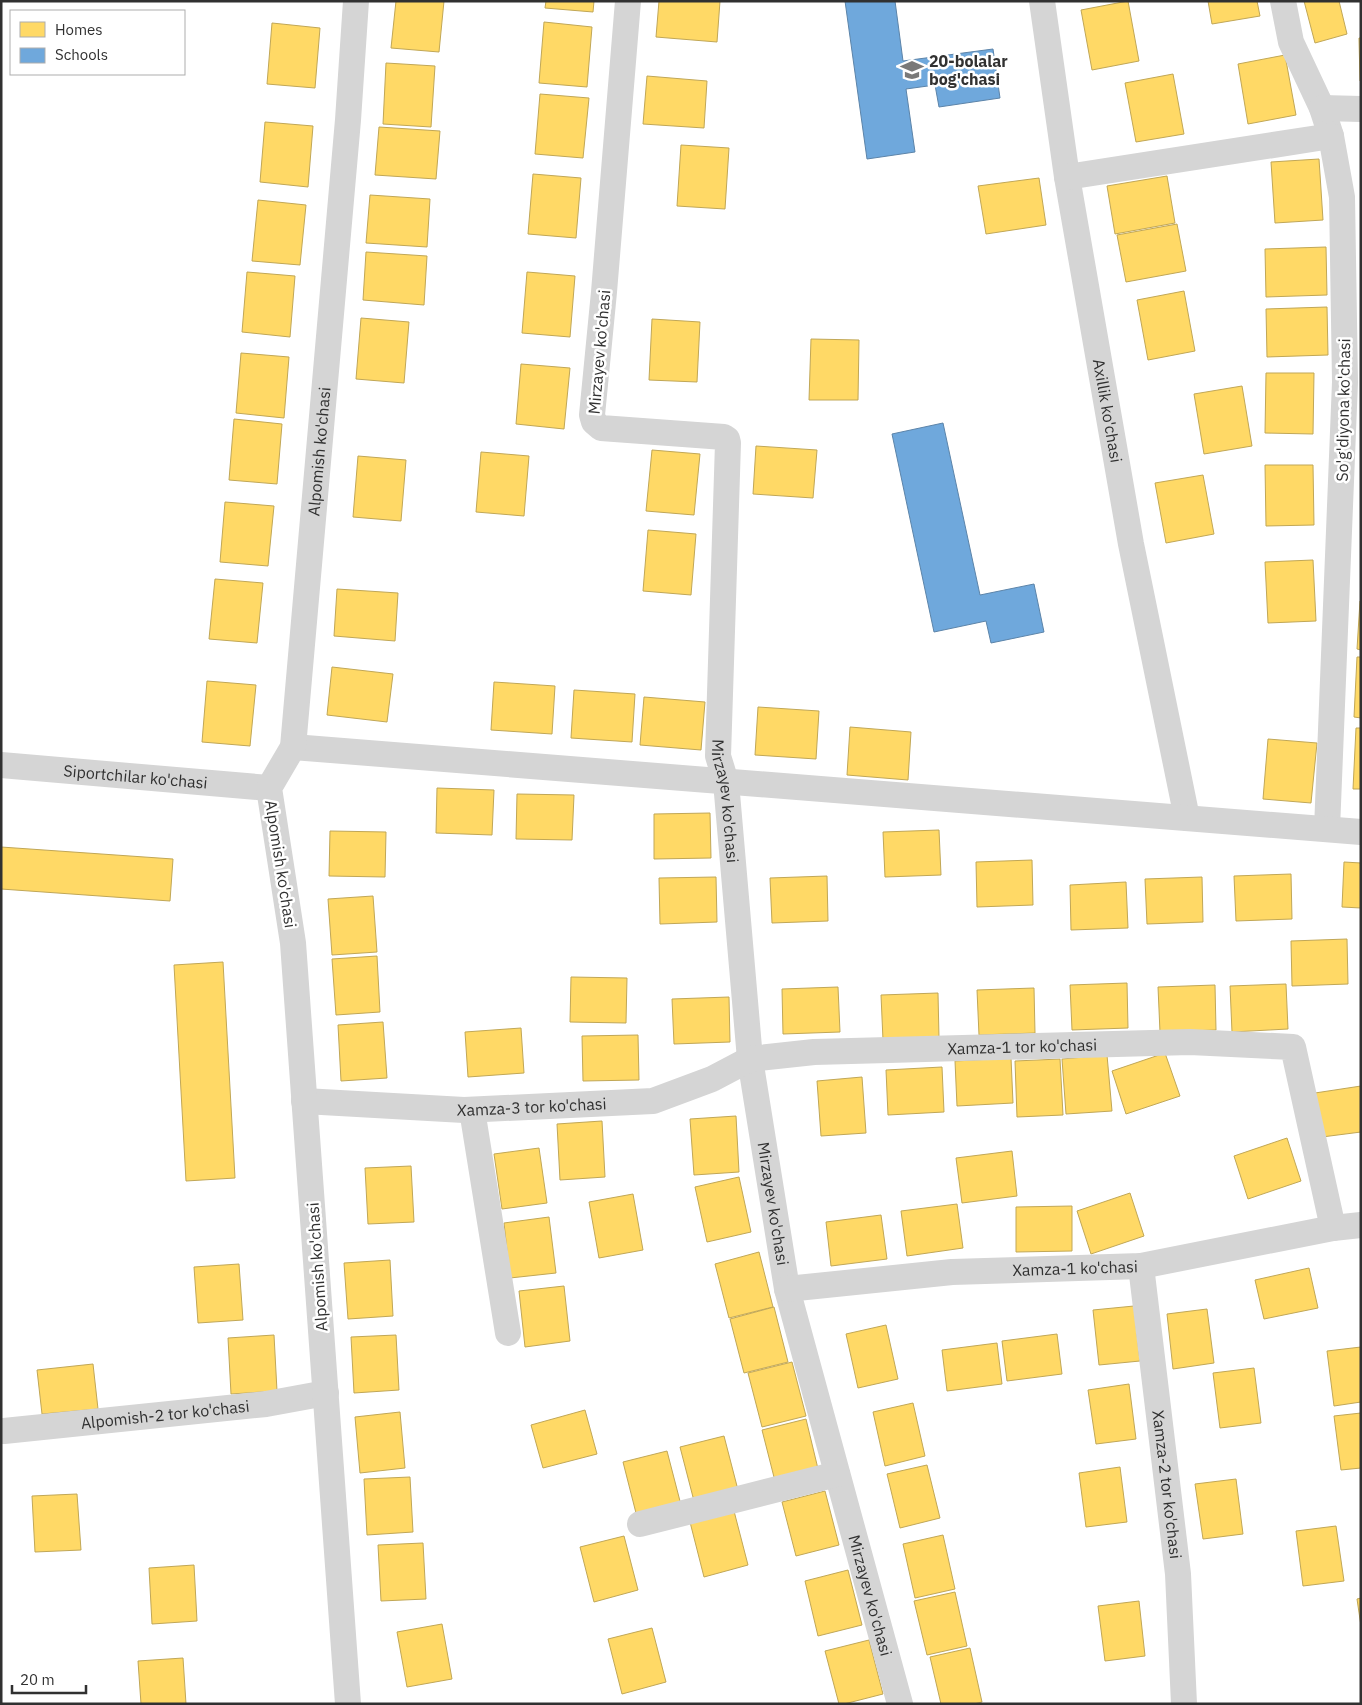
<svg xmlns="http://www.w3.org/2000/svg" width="1362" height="1705" font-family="'IBM Plex Sans',sans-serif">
<rect width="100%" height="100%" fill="#fff"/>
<!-- homes -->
<g fill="#ffd966" stroke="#c1a756">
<path d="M396 1H444L439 52 391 48Z"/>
<path d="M546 1H594L593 12 545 8Z"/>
<path d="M659 1H720L717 42 656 37Z"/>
<path d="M1128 1 1139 61 1092 70 1081 10Z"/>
<path d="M1208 1H1257L1260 16 1212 24Z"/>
<path d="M1304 1H1339L1347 34 1315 43Z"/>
<path d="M544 22 592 27 587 87 539 83Z"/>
<path d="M272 23 320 28 315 88 267 84Z"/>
<path d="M1359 38H1361V81H1360Z"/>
<path d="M1285 55 1296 115 1248 124 1238 64Z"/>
<path d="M386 63 435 66 431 127 383 124Z"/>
<path d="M1173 74 1184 134 1136 142 1125 83Z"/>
<path d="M647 76 707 81 704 128 643 124Z"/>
<path d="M540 94 589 98 583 158 535 154Z"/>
<path d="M265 122 313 126 308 187 260 182Z"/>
<path d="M379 127 440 131 436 179 375 175Z"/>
<path d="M681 145 729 148 725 209 677 206Z"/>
<path d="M1319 159 1323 220 1275 223 1271 162Z"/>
<path d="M533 174 581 178 576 238 528 234Z"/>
<path d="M1167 176 1175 223 1115 234 1107 186Z"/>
<path d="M1039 178 1046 225 986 234 978 186Z"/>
<path d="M370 195 430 199 427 247 366 243Z"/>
<path d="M258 200 306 205 300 265 252 261Z"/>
<path d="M1177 224 1186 271 1126 282 1117 235Z"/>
<path d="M1326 247 1327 295 1266 297 1265 249Z"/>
<path d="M366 252 427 256 424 305 363 300Z"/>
<path d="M247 272 295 276 290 337 242 332Z"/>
<path d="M527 272 575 276 570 337 522 333Z"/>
<path d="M1184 291 1195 351 1148 360 1137 300Z"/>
<path d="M1327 307 1328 355 1267 357 1266 309Z"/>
<path d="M361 318 409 322 404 383 356 379Z"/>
<path d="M652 319 700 322 697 382 649 380Z"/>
<path d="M811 339 859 340 858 400H809Z"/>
<path d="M241 353 289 357 284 418 236 413Z"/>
<path d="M521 364 570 368 564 429 516 424Z"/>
<path d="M1266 373H1314L1313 434 1265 433Z"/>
<path d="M1242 386 1252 446 1204 454 1194 394Z"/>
<path d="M234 419 282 424 277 484 229 480Z"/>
<path d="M756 446 817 450 813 498 753 494Z"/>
<path d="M652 450 700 454 694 515 646 511Z"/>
<path d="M481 452 529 456 524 516 476 512Z"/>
<path d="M358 456 406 460 401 521 353 517Z"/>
<path d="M1265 465H1313L1314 525 1266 526Z"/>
<path d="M1203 475 1214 534 1166 543 1155 483Z"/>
<path d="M225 502 274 506 268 566 220 562Z"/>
<path d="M648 530 696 534 691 595 643 591Z"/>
<path d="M1313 560 1316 621 1268 623 1265 562Z"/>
<path d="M215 579 263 583 257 643 209 639Z"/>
<path d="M337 589 398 593 395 641 334 636Z"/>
<path d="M1360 601 1361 602V650L1357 649Z"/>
<path d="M1357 657H1361V718L1354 717Z"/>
<path d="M332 667 393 674 387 722 327 715Z"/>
<path d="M207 681 256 685 250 746 202 742Z"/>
<path d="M494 682 555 686 552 734 491 730Z"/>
<path d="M574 690 635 694 632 742 571 738Z"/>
<path d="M644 697 705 702 701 750 640 745Z"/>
<path d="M758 707 819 711 816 759 755 755Z"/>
<path d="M850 727 911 732 908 780 847 775Z"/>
<path d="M1356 728H1361V789H1353Z"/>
<path d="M1268 739 1317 743 1311 803 1263 799Z"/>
<path d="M437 788 494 790 492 835 436 833Z"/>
<path d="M517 794 574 795 572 840 516 839Z"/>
<path d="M710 813 711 858 654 859V814Z"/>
<path d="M939 830 941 875 885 877 883 832Z"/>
<path d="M330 831 386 832 385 877 329 876Z"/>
<path d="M1 847 173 859 170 901 1 889Z"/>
<path d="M1032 860 1033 905 977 907 976 862Z"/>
<path d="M1344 862 1361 863V908L1342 907Z"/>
<path d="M1291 874 1292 919 1236 921 1234 876Z"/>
<path d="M827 876 828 921 772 923 770 878Z"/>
<path d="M716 877 717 922 660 924 659 878Z"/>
<path d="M1202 877 1203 922 1147 924 1145 879Z"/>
<path d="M1126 882 1128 928 1071 930 1070 885Z"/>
<path d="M373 896 377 952 332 955 328 899Z"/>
<path d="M1347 939 1348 984 1292 986 1291 941Z"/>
<path d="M377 956 380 1012 336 1015 332 959Z"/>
<path d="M223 962 235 1178 186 1181 174 965Z"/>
<path d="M571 977 627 978 626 1023 570 1022Z"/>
<path d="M1127 983 1128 1028 1072 1030 1070 985Z"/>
<path d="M1286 984 1288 1029 1232 1032 1230 986Z"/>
<path d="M1215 985 1216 1030 1160 1032 1158 987Z"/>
<path d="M838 987 840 1032 783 1034 782 989Z"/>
<path d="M1034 988 1035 1033 979 1035 977 990Z"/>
<path d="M938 993 939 1038 883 1040 881 995Z"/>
<path d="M729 997 730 1042 674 1044 672 999Z"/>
<path d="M383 1022 387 1078 341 1081 338 1025Z"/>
<path d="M521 1028 524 1073 468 1077 465 1032Z"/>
<path d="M638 1035 639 1080 583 1081 582 1036Z"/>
<path d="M1165 1053 1180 1096 1126 1114 1112 1071Z"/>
<path d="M1107 1055 1112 1111 1066 1114 1062 1059Z"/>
<path d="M1011 1058 1013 1103 957 1106 955 1061Z"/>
<path d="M1060 1059 1063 1115 1017 1117 1015 1061Z"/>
<path d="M942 1067 944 1112 888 1115 886 1070Z"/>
<path d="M862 1077 866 1133 821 1136 817 1081Z"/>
<path d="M1361 1086V1132L1322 1137 1315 1093Z"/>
<path d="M736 1116 739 1172 694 1175 690 1119Z"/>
<path d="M602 1121 605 1177 560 1180 557 1124Z"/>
<path d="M1287 1138 1301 1181 1248 1199 1234 1156Z"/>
<path d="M539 1148 547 1203 502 1209 494 1154Z"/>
<path d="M1012 1151 1017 1196 962 1203 956 1158Z"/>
<path d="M411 1166 414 1222 368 1224 365 1168Z"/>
<path d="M739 1177 751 1232 707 1242 695 1187Z"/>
<path d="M1130 1193 1144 1236 1091 1254 1077 1211Z"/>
<path d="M633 1194 643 1250 599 1258 589 1202Z"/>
<path d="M957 1204 963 1248 907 1256 901 1211Z"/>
<path d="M1072 1206V1251L1016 1252V1207Z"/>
<path d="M881 1215 887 1259 831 1266 826 1222Z"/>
<path d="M549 1217 556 1273 510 1278 504 1223Z"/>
<path d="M759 1252 773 1307 729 1318 715 1264Z"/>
<path d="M390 1260 393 1316 348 1319 344 1263Z"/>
<path d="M239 1264 243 1320 198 1323 194 1267Z"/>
<path d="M1309 1268 1318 1308 1264 1319 1255 1280Z"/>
<path d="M564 1286 570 1341 525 1347 519 1291Z"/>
<path d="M1134 1306 1140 1361 1099 1365 1093 1310Z"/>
<path d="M774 1307 788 1362 744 1373 730 1319Z"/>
<path d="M1207 1309 1214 1363 1173 1369 1167 1314Z"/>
<path d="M886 1325 898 1379 858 1388 846 1334Z"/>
<path d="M1057 1334 1062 1374 1007 1381 1002 1341Z"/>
<path d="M274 1335 277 1391 231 1394 228 1338Z"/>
<path d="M396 1335 399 1390 354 1393 351 1337Z"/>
<path d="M997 1343 1002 1384 947 1391 942 1350Z"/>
<path d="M1361 1347V1402L1334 1406 1327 1351Z"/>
<path d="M792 1362 806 1416 762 1427 748 1373Z"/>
<path d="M93 1364 98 1409 42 1414 37 1370Z"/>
<path d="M1254 1368 1261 1423 1220 1428 1213 1373Z"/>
<path d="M1129 1384 1136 1439 1096 1444 1088 1390Z"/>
<path d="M913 1403 925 1456 885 1466 873 1412Z"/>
<path d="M585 1410 597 1454 543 1468 531 1425Z"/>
<path d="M400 1412 405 1468 360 1473 355 1417Z"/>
<path d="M1361 1413V1468L1341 1470 1334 1416Z"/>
<path d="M806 1419 819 1473 776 1485 762 1430Z"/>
<path d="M724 1436 738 1490 694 1501 680 1447Z"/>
<path d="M667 1451 681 1505 637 1517 623 1462Z"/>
<path d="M927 1465 940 1518 900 1528 887 1474Z"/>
<path d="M1120 1467 1127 1522 1086 1527 1079 1473Z"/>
<path d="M410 1477 413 1532 367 1535 364 1479Z"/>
<path d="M1236 1479 1243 1534 1203 1539 1195 1484Z"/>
<path d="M825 1491 839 1545 796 1556 782 1502Z"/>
<path d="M77 1494 81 1550 35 1552 32 1496Z"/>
<path d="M734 1511 748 1565 704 1577 690 1522Z"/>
<path d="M1336 1526 1344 1581 1303 1586 1296 1531Z"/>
<path d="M943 1535 955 1589 915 1598 903 1544Z"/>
<path d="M624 1536 638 1590 594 1602 580 1547Z"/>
<path d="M423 1543 426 1599 381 1601 378 1545Z"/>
<path d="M194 1565 197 1621 152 1624 149 1568Z"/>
<path d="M848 1570 862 1625 818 1636 805 1581Z"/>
<path d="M955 1592 967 1646 927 1655 914 1601Z"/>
<path d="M1361 1598V1626L1357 1599Z"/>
<path d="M1139 1601 1145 1656 1105 1661 1098 1606Z"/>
<path d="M442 1624 452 1679 407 1687 397 1632Z"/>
<path d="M652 1628 666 1682 622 1694 608 1639Z"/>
<path d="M869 1640 883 1694 844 1704H839L825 1651Z"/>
<path d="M970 1648 982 1702 974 1704H941L930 1657Z"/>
<path d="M183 1658 186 1704H141L138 1661Z"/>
</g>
<!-- schools -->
<g fill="#6fa8dc" stroke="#5c84a9">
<path d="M845 1H895L903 61 993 49 1000 98 939 107 935 85 906 89 915 152 867 159Z"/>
<path d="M943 423 980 595 1034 584 1044 632 991 643 986 621 934 632 892 434Z"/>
</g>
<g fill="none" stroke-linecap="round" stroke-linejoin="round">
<!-- street -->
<g stroke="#d5d5d5" stroke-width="26">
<path id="s1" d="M628 1 604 292 592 415 594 422 601 428 724 437 727 439 728 443 718 756 726 782 750 1059 787 1289 900 1704"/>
<path id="s2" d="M1042 1 1067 177 1131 544 1187 818"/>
<path d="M1283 1 1291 42 1322 108 1331 136 1342 197 1345 382 1327 829"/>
<path d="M1322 108 1361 109"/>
<path d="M1067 177 1331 136"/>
<path d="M293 747 1361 832"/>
<path id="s3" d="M1 765 269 788"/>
<path id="s4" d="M304 1101 464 1110 653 1101 712 1079 750 1059 814 1052 1190 1042 1293 1047 1333 1228"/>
<path d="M472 1110 508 1333"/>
<path id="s5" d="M1141 1266 1178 1574 1184 1704"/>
<path id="s6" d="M787 1289 952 1272 1141 1266 1333 1228 1361 1225"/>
<path id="s7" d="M4 1431 266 1404 326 1393"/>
<path d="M640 1524 837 1474"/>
<path id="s8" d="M348 1704 293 943 269 788 293 747 348 120 356 1"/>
</g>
</g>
<!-- icons -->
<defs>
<symbol id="school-bare" viewBox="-9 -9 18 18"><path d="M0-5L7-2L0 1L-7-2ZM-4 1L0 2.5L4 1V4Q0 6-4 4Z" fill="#797979" stroke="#fff" stroke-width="2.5" paint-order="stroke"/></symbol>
</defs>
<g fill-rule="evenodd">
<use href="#school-bare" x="896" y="54" width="32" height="32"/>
</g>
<g text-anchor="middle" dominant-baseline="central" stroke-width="5" stroke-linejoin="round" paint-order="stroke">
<!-- poi labels -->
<g font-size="16" font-weight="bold" fill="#313131" stroke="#fff" text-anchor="start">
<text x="929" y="61">20-bolalar<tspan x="929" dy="18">bog'chasi</tspan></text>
</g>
<!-- street labels -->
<g font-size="16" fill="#313131" stroke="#fff">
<text transform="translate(599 352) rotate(-85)">Mirzayev ko'chasi</text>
<text transform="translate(1343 410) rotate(-89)">So'g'diyona ko'chasi</text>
<text stroke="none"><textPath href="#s2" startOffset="415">Axillik ko'chasi</textPath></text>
<text stroke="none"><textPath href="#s8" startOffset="1264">Alpomish ko'chasi</textPath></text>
<text stroke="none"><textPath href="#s3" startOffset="135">Siportchilar ko'chasi</textPath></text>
<text stroke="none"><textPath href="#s1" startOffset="922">Mirzayev ko'chasi</textPath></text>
<text transform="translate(281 864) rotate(81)">Alpomish ko'chasi</text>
<text stroke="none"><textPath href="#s4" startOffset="728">Xamza-1 tor ko'chasi</textPath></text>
<text stroke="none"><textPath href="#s4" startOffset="228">Xamza-3 tor ko'chasi</textPath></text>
<text stroke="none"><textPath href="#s1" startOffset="1328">Mirzayev ko'chasi</textPath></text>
<text transform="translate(317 1267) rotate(-94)">Alpomish ko'chasi</text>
<text stroke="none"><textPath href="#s6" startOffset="289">Xamza-1 ko'chasi</textPath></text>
<text stroke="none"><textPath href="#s7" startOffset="162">Alpomish-2 tor ko'chasi</textPath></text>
<text stroke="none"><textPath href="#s5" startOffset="220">Xamza-2 tor ko'chasi</textPath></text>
<text stroke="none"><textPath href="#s1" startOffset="1732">Mirzayev ko'chasi</textPath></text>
</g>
</g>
<!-- border -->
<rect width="1362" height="1705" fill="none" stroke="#313131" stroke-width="5"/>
<!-- legend -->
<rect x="10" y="10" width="175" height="65" fill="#ffffff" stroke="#adadad"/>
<rect x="20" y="22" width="25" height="15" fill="#ffd966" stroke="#adadad"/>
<text x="55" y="35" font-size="15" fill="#313131">Homes</text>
<rect x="20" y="48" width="25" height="15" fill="#6fa8dc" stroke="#adadad"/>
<text x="55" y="60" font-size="15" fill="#313131">Schools</text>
<!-- scale -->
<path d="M12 1685v8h74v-8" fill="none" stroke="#313131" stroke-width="2.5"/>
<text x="20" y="1685" font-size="15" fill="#313131" stroke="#ffffff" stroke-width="4" paint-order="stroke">20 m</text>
</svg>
